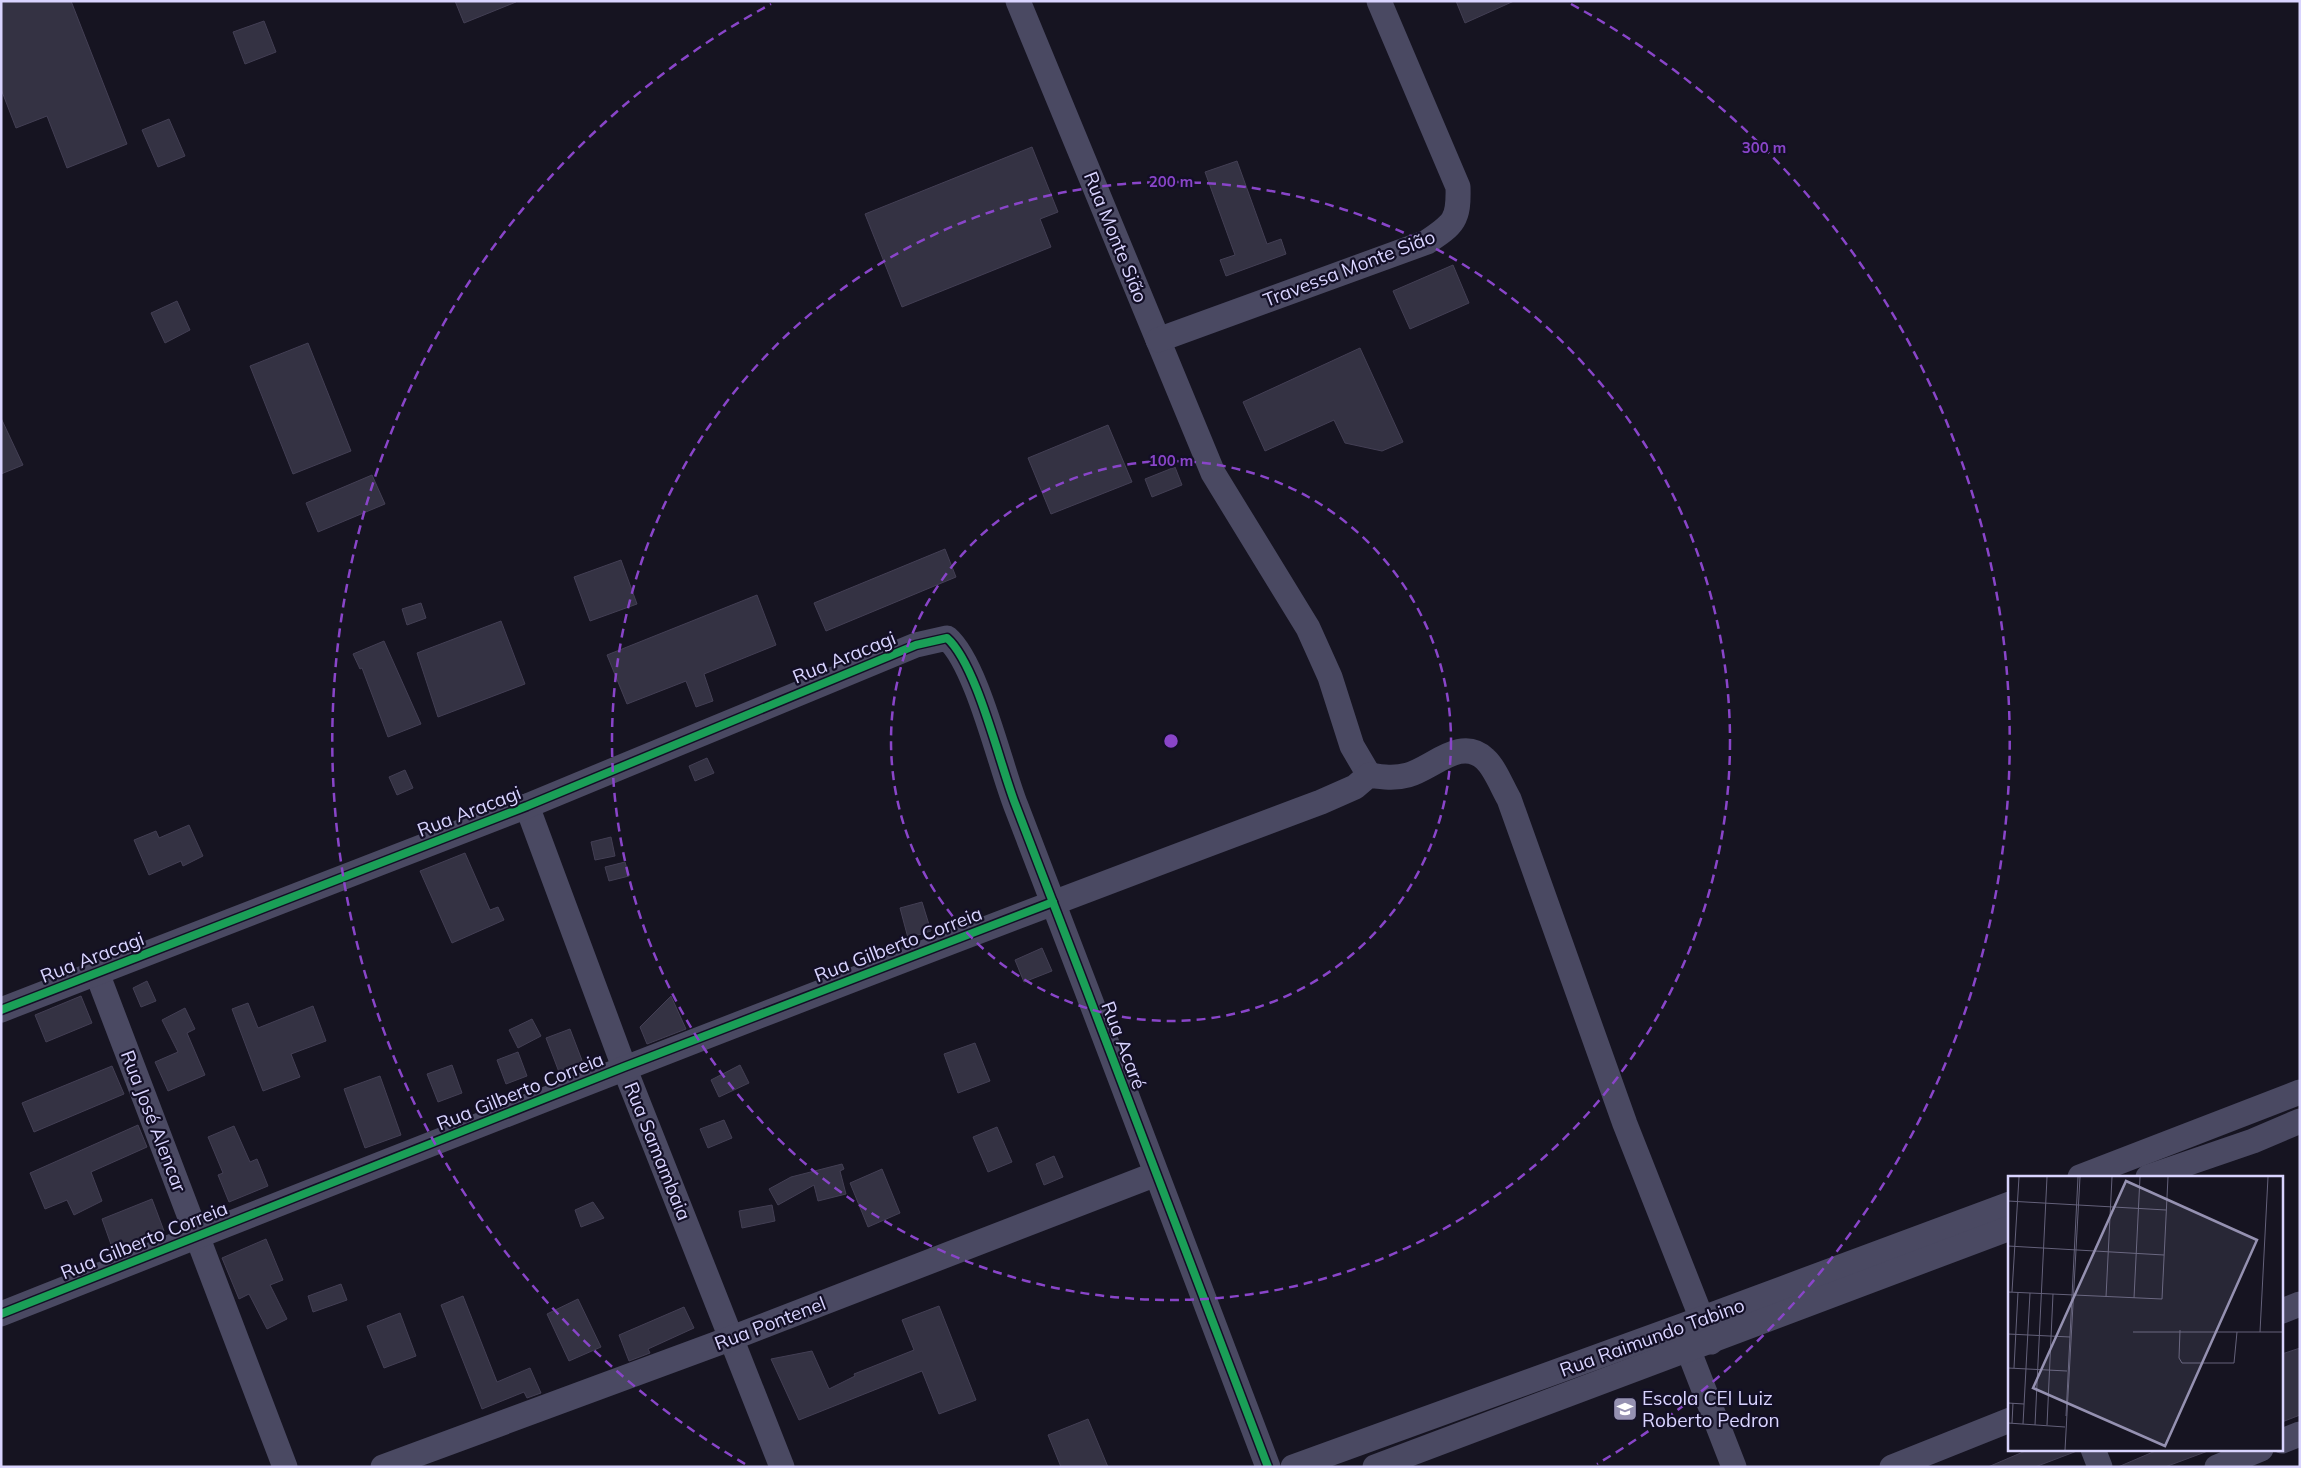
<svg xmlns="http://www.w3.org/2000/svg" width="2301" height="1468" font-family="Mulish,sans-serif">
<rect width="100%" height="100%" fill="#161421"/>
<!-- building -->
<g fill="#343243" stroke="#433f54">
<path d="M1 1H71L127 144 67 168 47 116 16 128 1 89Z"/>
<path d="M455 1H515L516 2 464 23Z"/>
<path d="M1456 1H1514L1465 23Z"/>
<path d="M264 21 276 52 245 64 233 32Z"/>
<path d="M169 119 185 156 158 167 142 130Z"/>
<path d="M1032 147 1058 212 1040 219 1051 247 902 307 865 214Z"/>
<path d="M1237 161 1267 244 1281 239 1286 254 1226 276 1220 260 1235 255 1205 172Z"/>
<path d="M1453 265 1469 303 1410 329 1393 291Z"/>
<path d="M177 301 190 330 165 343 151 313Z"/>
<path d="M308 343 351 451 293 474 250 366Z"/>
<path d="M1360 348 1403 442 1382 451 1345 443 1334 420 1265 451 1243 402Z"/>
<path d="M1 418 23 465 1 474Z"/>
<path d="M1108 425 1132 482 1051 514 1028 458Z"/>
<path d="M1175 467 1182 485 1152 497 1145 479Z"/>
<path d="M372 475 385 504 318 532 306 503Z"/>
<path d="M945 549 956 577 826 631 814 603Z"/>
<path d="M621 560 637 604 590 621 574 577Z"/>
<path d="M757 595 776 645 704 674 713 701 696 707 686 681 627 704 607 655Z"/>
<path d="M421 603 426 618 407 625 402 609Z"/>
<path d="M501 621 525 684 438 717 417 653Z"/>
<path d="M384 641 421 724 388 737 362 668 360 669 353 654Z"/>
<path d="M707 758 714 773 695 781 689 766Z"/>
<path d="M405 770 413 788 397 795 389 777Z"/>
<path d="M189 825 203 856 183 866 181 861 149 875 134 840 156 831 159 838Z"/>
<path d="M611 837 615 856 595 860 591 842Z"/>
<path d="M465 853 490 910 498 907 504 920 452 943 420 871Z"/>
<path d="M625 862 629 876 609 881 605 867Z"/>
<path d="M922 902 931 931 908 938 900 908Z"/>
<path d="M1042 948 1052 971 1024 982 1015 960Z"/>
<path d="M147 981 156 1001 141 1007 133 988Z"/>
<path d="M81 996 92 1023 46 1042 35 1015Z"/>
<path d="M671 996 686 1029 647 1044 640 1027Z"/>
<path d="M248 1003 258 1028 313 1006 326 1041 291 1054 300 1077 263 1091 232 1009Z"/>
<path d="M185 1008 195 1029 187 1033 205 1075 168 1091 155 1062 178 1052 162 1020Z"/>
<path d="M532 1019 541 1036 518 1048 509 1030Z"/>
<path d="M570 1029 583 1063 559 1072 546 1038Z"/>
<path d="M975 1043 990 1081 958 1093 944 1054Z"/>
<path d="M518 1052 527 1076 506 1084 497 1060Z"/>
<path d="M452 1065 462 1093 438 1102 427 1074Z"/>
<path d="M740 1065 749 1083 719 1097 711 1080Z"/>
<path d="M112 1066 124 1094 34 1132 22 1103Z"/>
<path d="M380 1076 401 1135 365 1148 344 1089Z"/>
<path d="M724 1120 732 1138 708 1148 700 1129Z"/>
<path d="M138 1125 147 1147 91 1172 102 1201 74 1215 67 1200 45 1209 30 1173Z"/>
<path d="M234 1126 250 1162 257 1159 268 1186 229 1202 218 1175 223 1173 208 1137Z"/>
<path d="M997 1127 1012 1162 988 1172 973 1137Z"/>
<path d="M1054 1156 1063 1177 1044 1185 1036 1164Z"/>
<path d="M842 1164 844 1169 840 1171 846 1194 818 1201 814 1185 778 1205 769 1189 791 1177Z"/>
<path d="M882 1169 900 1213 868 1227 850 1183Z"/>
<path d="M152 1199 164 1231 113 1250 102 1219Z"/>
<path d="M593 1202 604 1218 581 1227 575 1210Z"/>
<path d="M772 1205 775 1221 742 1228 739 1211Z"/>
<path d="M266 1239 283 1280 270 1285 287 1319 267 1329 249 1294 239 1299 222 1258Z"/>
<path d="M341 1284 347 1300 313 1312 308 1296Z"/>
<path d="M463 1296 497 1382 530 1368 541 1393 527 1398 524 1392 482 1409 441 1305Z"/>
<path d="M578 1299 601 1347 569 1361 547 1314Z"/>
<path d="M939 1306 976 1400 939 1414 922 1371 799 1420 771 1359 812 1351 829 1389 855 1376 854 1374 914 1350 902 1320Z"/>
<path d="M684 1307 694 1328 648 1349 650 1353 629 1361 619 1335Z"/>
<path d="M400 1313 416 1356 384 1368 367 1326Z"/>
<path d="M2300 1348V1415L2282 1422V1354Z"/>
<path d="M1088 1419 1108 1467H1061L1048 1435Z"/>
<path d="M2030 1449H2077V1451L2035 1467H1988Z"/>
<path d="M2160 1449H2207L2208 1451 2165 1467H2118Z"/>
</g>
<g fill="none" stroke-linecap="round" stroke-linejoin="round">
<!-- minor -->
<g stroke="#4a4962" stroke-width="25">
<path d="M1018 1 1213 473 1308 628 1330 677 1352 746 1369 775"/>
<path d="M1158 340 1427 242C1454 224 1459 220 1458 187L1379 1"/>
<path d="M527 806 624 1067 782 1467"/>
<path d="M97 973 285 1467"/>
<path d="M1 1010 527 806 916 645 947 638C977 664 1000 766 1016 806 1101 1026 1184 1247 1268 1467"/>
<path d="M2080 1177 2300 1092"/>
<path d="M2148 1177 2253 1141 2300 1121"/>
<path d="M2282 1311 2300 1304"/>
<path d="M1 1314C440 1140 879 967 1321 802L1355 787 1369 775C1382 777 1394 779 1408 775 1433 768 1461 736 1485 759 1495 768 1502 787 1509 799L1625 1124 1711 1342"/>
<path d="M1683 1336 1734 1467"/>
<path d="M2282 1441 2300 1434"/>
<path d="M2093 1449 2100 1467"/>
<path d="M383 1467 732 1338 1156 1174"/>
<path d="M1293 1467 1679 1327 2010 1204"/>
<path d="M1375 1467 2010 1228"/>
<path d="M1892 1467 2010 1420"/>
<path d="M2217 1467 2261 1449"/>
</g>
<defs>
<g id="cycleway">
<path d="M1 1010 527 806 916 645 947 638C977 664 1000 766 1016 806 1101 1026 1184 1247 1268 1467"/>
<path d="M1 1314 624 1067 1053 902"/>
</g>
</defs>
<!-- cycleway casing -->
<use href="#cycleway" stroke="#130f26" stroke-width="11"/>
<!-- cycleway -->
<use href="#cycleway" stroke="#1a9f57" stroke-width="8"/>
</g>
<!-- distance rings -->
<g fill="none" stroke="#8945c9" stroke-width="2.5" stroke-dasharray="9 6">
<circle cx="1171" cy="741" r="280"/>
<circle cx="1171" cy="741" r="559"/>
<path d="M745 1464A839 839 0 0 1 771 4M1571 4A839 839 0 0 1 1597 1464"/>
</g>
<!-- icons -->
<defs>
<symbol id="school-square" viewBox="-11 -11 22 22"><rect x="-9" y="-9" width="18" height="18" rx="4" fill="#9591b1" stroke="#130f26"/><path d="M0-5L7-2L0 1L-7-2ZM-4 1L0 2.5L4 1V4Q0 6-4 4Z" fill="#fff"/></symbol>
</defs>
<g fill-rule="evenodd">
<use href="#school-square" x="1611" y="1395" width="28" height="28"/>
</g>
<g text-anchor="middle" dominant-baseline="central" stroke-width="4.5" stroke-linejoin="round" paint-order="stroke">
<!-- street labels -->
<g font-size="19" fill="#d9d4ff" stroke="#130f26">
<text transform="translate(1116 237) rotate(68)">Rua Monte Sião</text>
<text transform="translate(1349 268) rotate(-21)">Travessa Monte Sião</text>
<text transform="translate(844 657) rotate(-22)">Rua Aracagi</text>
<text transform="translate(469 811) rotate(-21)">Rua Aracagi</text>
<text transform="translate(898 944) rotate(-21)">Rua Gilberto Correia</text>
<text transform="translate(92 957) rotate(-21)">Rua Aracagi</text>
<text transform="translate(1124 1045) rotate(69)">Rua Acaré</text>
<text transform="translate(520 1091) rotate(-22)">Rua Gilberto Correia</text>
<text transform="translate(154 1121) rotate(69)">Rua José Alencar</text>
<text transform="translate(658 1151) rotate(68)">Rua Samambaia</text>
<text transform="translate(144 1240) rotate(-22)">Rua Gilberto Correia</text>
<text transform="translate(770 1323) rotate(-21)">Rua Pontenel</text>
<text transform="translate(1652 1337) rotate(-20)">Rua Raimundo Tabino</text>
</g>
<!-- poi labels -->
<g font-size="19" fill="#d9d4ff" stroke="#130f26" text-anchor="start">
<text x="1642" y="1398">Escola CEI Luiz<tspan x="1642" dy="22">Roberto Pedron</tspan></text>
</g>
</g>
<!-- overview -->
<g transform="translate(2008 1176)">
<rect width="275" height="275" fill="#161421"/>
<path fill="none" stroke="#64617a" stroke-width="1" d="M0 25 158 34M0 70 156 79M0 116 154 123 160 1M4 116 11 1M98 121 104 1M126 122 132 1M172 154 171 182 174 187H226L229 156M125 156H275M252 156 260 1M0 158 62 161M0 192 59 195M6 192 10 116M0 227 16 228M58 240 70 1M0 247 57 251M4 247 5 227M15 248 22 117M27 249 39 1M39 249 45 118M57 274 72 1"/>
<path fill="#9591b1" fill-opacity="0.15" stroke="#9591b1" stroke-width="2.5" d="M118 5 249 64 157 270 25 212Z"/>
<rect width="275" height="275" fill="none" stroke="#d9d4ff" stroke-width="2.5"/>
</g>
<circle cx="1171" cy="741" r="8" fill="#8945c9" stroke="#130f26" stroke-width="2.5"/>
<g font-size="15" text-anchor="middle" font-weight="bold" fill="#8945c9" stroke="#130f26" stroke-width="4.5" stroke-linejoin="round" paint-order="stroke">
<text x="1764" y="153">300 m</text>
<text x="1171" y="187">200 m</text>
<text x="1171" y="466">100 m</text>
</g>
<!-- border -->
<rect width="2301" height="1468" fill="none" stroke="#d9d4ff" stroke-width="5"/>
</svg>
